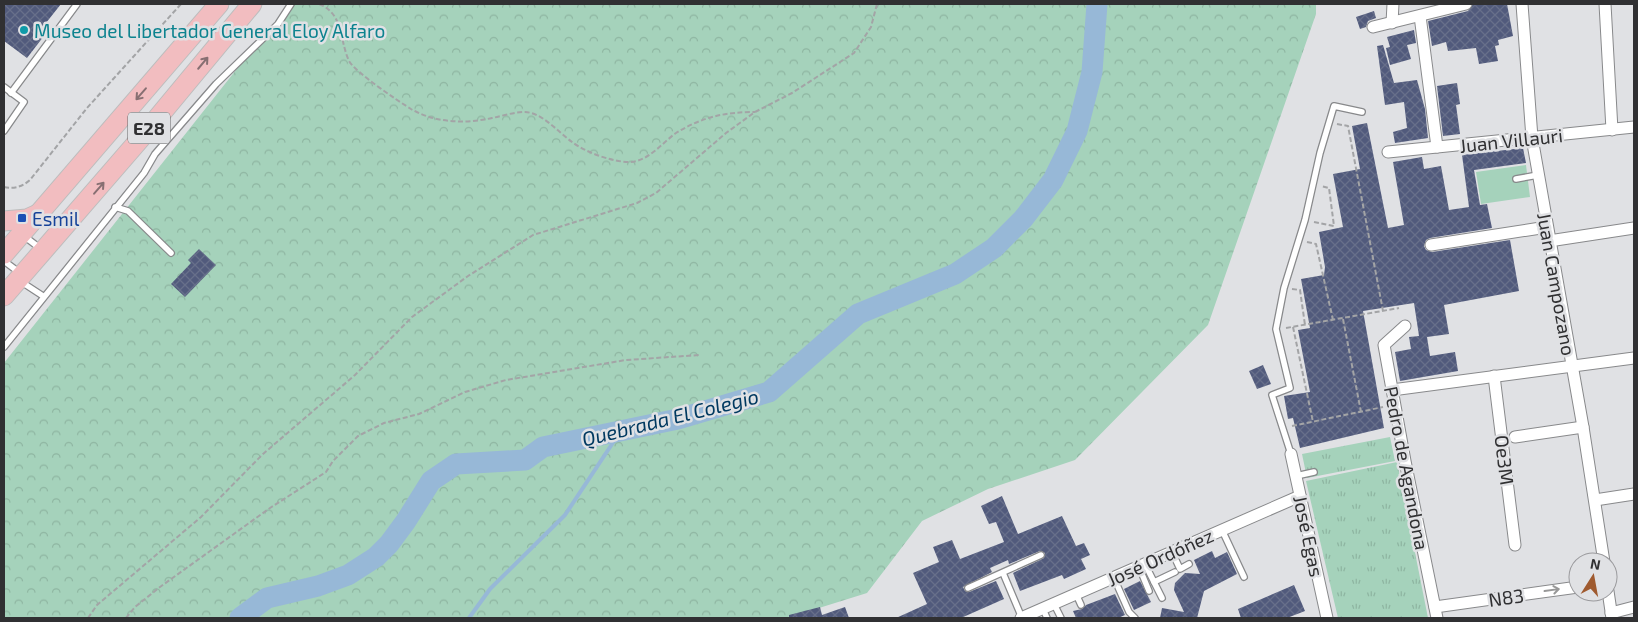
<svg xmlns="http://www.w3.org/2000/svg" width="1638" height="622" font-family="'Exo 2',sans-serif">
<defs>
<pattern id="forest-crowns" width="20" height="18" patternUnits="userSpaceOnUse" patternTransform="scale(1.25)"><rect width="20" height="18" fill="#a5d2bb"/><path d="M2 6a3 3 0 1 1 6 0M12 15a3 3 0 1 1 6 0" fill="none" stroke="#8eb5a1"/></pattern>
<pattern id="park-tufts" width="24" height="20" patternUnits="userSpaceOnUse" patternTransform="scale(1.25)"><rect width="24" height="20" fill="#a5d2bb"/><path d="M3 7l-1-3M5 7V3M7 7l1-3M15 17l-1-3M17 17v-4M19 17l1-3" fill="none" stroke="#8eb5a1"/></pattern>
<pattern id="building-cross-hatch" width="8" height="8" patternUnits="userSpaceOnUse" patternTransform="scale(1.25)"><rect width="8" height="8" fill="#515a7c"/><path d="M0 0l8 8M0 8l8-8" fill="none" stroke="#676f8a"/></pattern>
</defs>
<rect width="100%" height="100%" fill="#e0e1e4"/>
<!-- green -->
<path fill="#a5d2bb" d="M1526 165 1530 197 1481 204 1476 172Z"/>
<!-- forest -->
<path fill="url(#forest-crowns)" d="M292 4H1316V14L1208 325 1075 460 988 489 922 521 867 593 787 618H4V363L255 46Z"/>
<!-- park -->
<g fill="url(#park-tufts)">
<path d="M1390 437 1395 461 1307 478 1302 454Z"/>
<path d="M1397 462 1428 618H1338L1306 481Z"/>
</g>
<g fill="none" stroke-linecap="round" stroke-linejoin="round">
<!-- stream -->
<path stroke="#97b8d7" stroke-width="4" d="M469 618 490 589 565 515 620 432"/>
<!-- river -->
<path stroke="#97b8d7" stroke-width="21" d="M240 618 267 598 318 586 348 575 376 557 389 544 406 521 431 481 456 464 525 460 543 447 678 419 769 392 858 314 955 274 994 248 1023 219 1053 180 1077 131 1092 72 1097 4"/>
</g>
<!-- building -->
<g fill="url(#building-cross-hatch)">
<path d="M4 4H61L42 28 47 32 27 58 4 41Z"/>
<path d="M1473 4H1507L1513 36 1498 40 1499 45 1495 46 1498 61 1479 64 1476 48 1448 51 1446 42 1432 46 1428 21 1468 11Z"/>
<path d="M1374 11 1376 18 1368 21 1366 27 1360 29 1356 17Z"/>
<path d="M1414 30 1416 43 1407 45 1411 59 1390 65 1386 48 1390 47 1387 37Z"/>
<path d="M1383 45 1394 83 1417 80 1425 109 1428 138 1395 143 1393 132 1407 128 1404 102 1385 105 1377 46Z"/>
<path d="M1457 83 1460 104 1456 105 1460 134 1443 136 1437 86Z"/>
<path d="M1367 123 1388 228 1404 225 1393 162 1422 157 1424 169 1441 166 1449 210 1469 207 1462 155 1523 148 1526 163 1474 170 1480 205 1487 204 1492 228 1430 238 1426 240 1424 246 1426 250 1432 252 1510 240 1519 291 1444 305 1449 334 1427 337 1430 356 1455 352 1458 371 1400 381 1395 352 1411 349 1409 337 1419 336 1414 303 1363 311 1384 428 1300 448 1293 418 1288 419 1284 396 1310 392 1298 330 1310 328 1301 279 1324 275 1325 267 1319 232 1343 227 1333 174 1360 169 1352 126Z"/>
<path d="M199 249 216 265 185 297 171 284 191 263 188 260Z"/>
<path d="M1263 365 1271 384 1257 389 1249 371Z"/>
<path d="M1002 496 1018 534 1062 516 1076 546 1084 543 1090 555 1081 559 1086 569 1064 579 1062 575 1020 591 1013 573 1044 558 1045 553 1040 551 1009 564 1008 560 990 568 992 572 963 587 965 591 969 592 996 581 1004 599 961 618H896L927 604 913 573 939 562 933 547 952 540 960 559 1004 542 996 522 989 524 981 506Z"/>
<path d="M1212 551 1215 558 1227 552 1237 574 1204 591 1197 618H1160L1162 608 1184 612 1174 590 1175 583 1185 573 1200 574 1194 560Z"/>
<path d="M1140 581 1151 602 1134 610 1124 589Z"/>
<path d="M1294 585 1305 611 1287 618H1241L1238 609Z"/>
<path d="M1115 594 1125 615 1118 618H1076L1073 611 1082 609 1086 605Z"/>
<path d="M820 607 822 615 845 607 849 618H789V615Z"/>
</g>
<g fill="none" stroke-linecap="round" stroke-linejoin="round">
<defs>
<g id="service">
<path d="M4 87 24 102 4 131"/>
<path d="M11 93 77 4"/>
<path d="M1516 179 1538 175"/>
<path d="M115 207 128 211 171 253"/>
<path d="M24 236 41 249"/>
<path d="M4 261 20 273"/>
<path d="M20 281 43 296"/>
<path d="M4 347 144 173 155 154 216 84 278 24 291 4"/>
<path d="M1291 454 1272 395 1290 388 1276 329 1284 288 1305 220 1320 153 1334 106 1362 112"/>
<path d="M1296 476 1314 472"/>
<path d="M1222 530 1244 577"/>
<path d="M1172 552 1180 569 1189 564"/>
<path d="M1145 564 1154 582 1175 572"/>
<path d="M1139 567 1149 591"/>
<path d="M1003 573 1022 618"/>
<path d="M1114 578 1129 612 1135 618"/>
<path d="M1154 582 1162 598"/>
<path d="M968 588 1041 555"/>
<path d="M1076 594 1081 605"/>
<path d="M1054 604 1061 618"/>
<path d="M1043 609 1047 618"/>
</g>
<g id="minor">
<path d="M1522 4 1532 138 1583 427 1604 562"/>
<path d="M1605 4 1612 130"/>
<path d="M1420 16 1437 147"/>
<path d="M1392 23 1393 4"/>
<path d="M1373 27 1466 4"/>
<path d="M1388 152 1634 127"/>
<path d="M1549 241 1634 228"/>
<path d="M1431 245 1547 227"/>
<path d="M1405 326 1384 345 1405 461 1437 618"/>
<path d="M1494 376 1515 545"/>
<path d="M1392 390 1634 358"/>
<path d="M1515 437 1583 427"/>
<path d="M1291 454 1327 618"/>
<path d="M1595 500 1634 494"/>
<path d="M1608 591 1612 618"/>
<path d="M1435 607 1578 587"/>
<path d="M1611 613 1634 607"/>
<path d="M1021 618 1300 496"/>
</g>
<g id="primary">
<path d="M4 221 27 219 38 214"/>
<path d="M4 254 219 4"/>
<path d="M4 296 140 139 252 4"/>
</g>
</defs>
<!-- service casing -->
<use href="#service" stroke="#88898b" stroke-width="8"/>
<!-- minor casing -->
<use href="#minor" stroke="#88898b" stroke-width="13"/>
<!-- primary casing -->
<use href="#primary" stroke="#bdbdbd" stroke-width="21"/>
<!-- path -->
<g stroke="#a3a4a6" stroke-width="2" stroke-dasharray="5 2.5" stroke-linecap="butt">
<path d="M319 4C344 14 339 39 349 61 355 72 398 101 411 109 435 123 465 124 492 118 502 116 514 112 525 112 543 113 558 132 572 142 585 152 612 162 629 162 648 162 662 143 676 133 702 117 725 112 755 112"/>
<path d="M1337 124 1348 126 1383 311"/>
<path d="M4 187C14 189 22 187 30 180L87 108 181 4"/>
<path d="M1314 222 1334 226 1329 188 1321 186"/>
<path d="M1307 242 1316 244 1333 320"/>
<path d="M1292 289 1300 290 1305 325"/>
<path d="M1343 319 1361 412"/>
<path d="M1293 327 1313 422"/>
<path d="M1286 328 1399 308"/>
<path d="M1292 426 1383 407"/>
<path d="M88 618 97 605 201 517 263 454 355 375 412 317 468 276 533 235 637 203 656 193 726 133 755 112 792 93 854 53 871 27 877 4"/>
<path d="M126 618 135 607 160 587 270 508 326 472 333 461 358 436 384 423 419 414 465 392 506 380 626 360 700 355"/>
</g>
<!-- service -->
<use href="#service" stroke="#fff" stroke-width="5.5"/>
<!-- minor -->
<use href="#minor" stroke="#fff" stroke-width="11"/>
<!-- primary -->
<use href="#primary" stroke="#f2bdc0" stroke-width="19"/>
</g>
<!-- one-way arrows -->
<defs><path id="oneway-shaft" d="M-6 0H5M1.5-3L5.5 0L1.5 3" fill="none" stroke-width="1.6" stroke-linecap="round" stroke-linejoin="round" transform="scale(1.25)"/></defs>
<g stroke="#876f72">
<use href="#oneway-shaft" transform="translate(203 63) rotate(-50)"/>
<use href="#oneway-shaft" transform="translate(141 94) rotate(131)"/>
<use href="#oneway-shaft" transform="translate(99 188) rotate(-49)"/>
</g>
<use stroke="#989898" href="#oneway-shaft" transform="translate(1552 590) rotate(-8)"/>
<!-- markers -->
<circle fill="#0f9aa8" stroke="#e0e1e4" stroke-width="2" cx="24" cy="30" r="5"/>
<rect fill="#1a4fb4" stroke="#e0e1e4" stroke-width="2" x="17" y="213" width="10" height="10" rx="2.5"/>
<g text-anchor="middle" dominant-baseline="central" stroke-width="5" stroke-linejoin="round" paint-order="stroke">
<!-- shield labels -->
<rect fill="#e0e1e4" stroke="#656567" stroke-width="1" x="128" y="112.5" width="42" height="31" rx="4"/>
<g font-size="18" font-weight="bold" fill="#303032">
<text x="149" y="128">E28</text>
</g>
<!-- culture labels -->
<g font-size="19" fill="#0d838f" stroke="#e0e1e4" text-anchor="start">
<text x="34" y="30">Museo del Libertador General Eloy Alfaro</text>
</g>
<!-- street labels -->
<g font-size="19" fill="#303032" stroke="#e0e1e4">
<text transform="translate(1511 140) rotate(-6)">Juan Villauri</text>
<text transform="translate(1557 284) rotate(80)">Juan Campozano</text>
<text transform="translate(1505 460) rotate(83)">Oe3M</text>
<text transform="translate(1407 468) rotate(79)">Pedro de Agandona</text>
<text transform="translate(1309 536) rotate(78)">José Egas</text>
<text transform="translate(1160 557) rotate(-24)">José Ordóñez</text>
<text transform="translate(1506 597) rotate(-8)">N83</text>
</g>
<!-- transit labels -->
<g font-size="19" fill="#164399" stroke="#e0e1e4" text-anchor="start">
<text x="32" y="218">Esmil</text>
</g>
<!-- water labels -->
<g font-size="20" font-style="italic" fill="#003960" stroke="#e0e1e4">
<text transform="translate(670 417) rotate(-14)">Quebrada El Colegio</text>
</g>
</g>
<!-- border -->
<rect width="1638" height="622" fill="none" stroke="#303032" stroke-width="10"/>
<!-- north arrow -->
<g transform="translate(1593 577) rotate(11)"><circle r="24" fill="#e0e1e4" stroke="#9a9a9d"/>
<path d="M0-4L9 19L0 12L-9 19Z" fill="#9f5a2f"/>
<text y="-8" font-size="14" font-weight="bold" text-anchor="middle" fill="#303032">N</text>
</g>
</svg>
